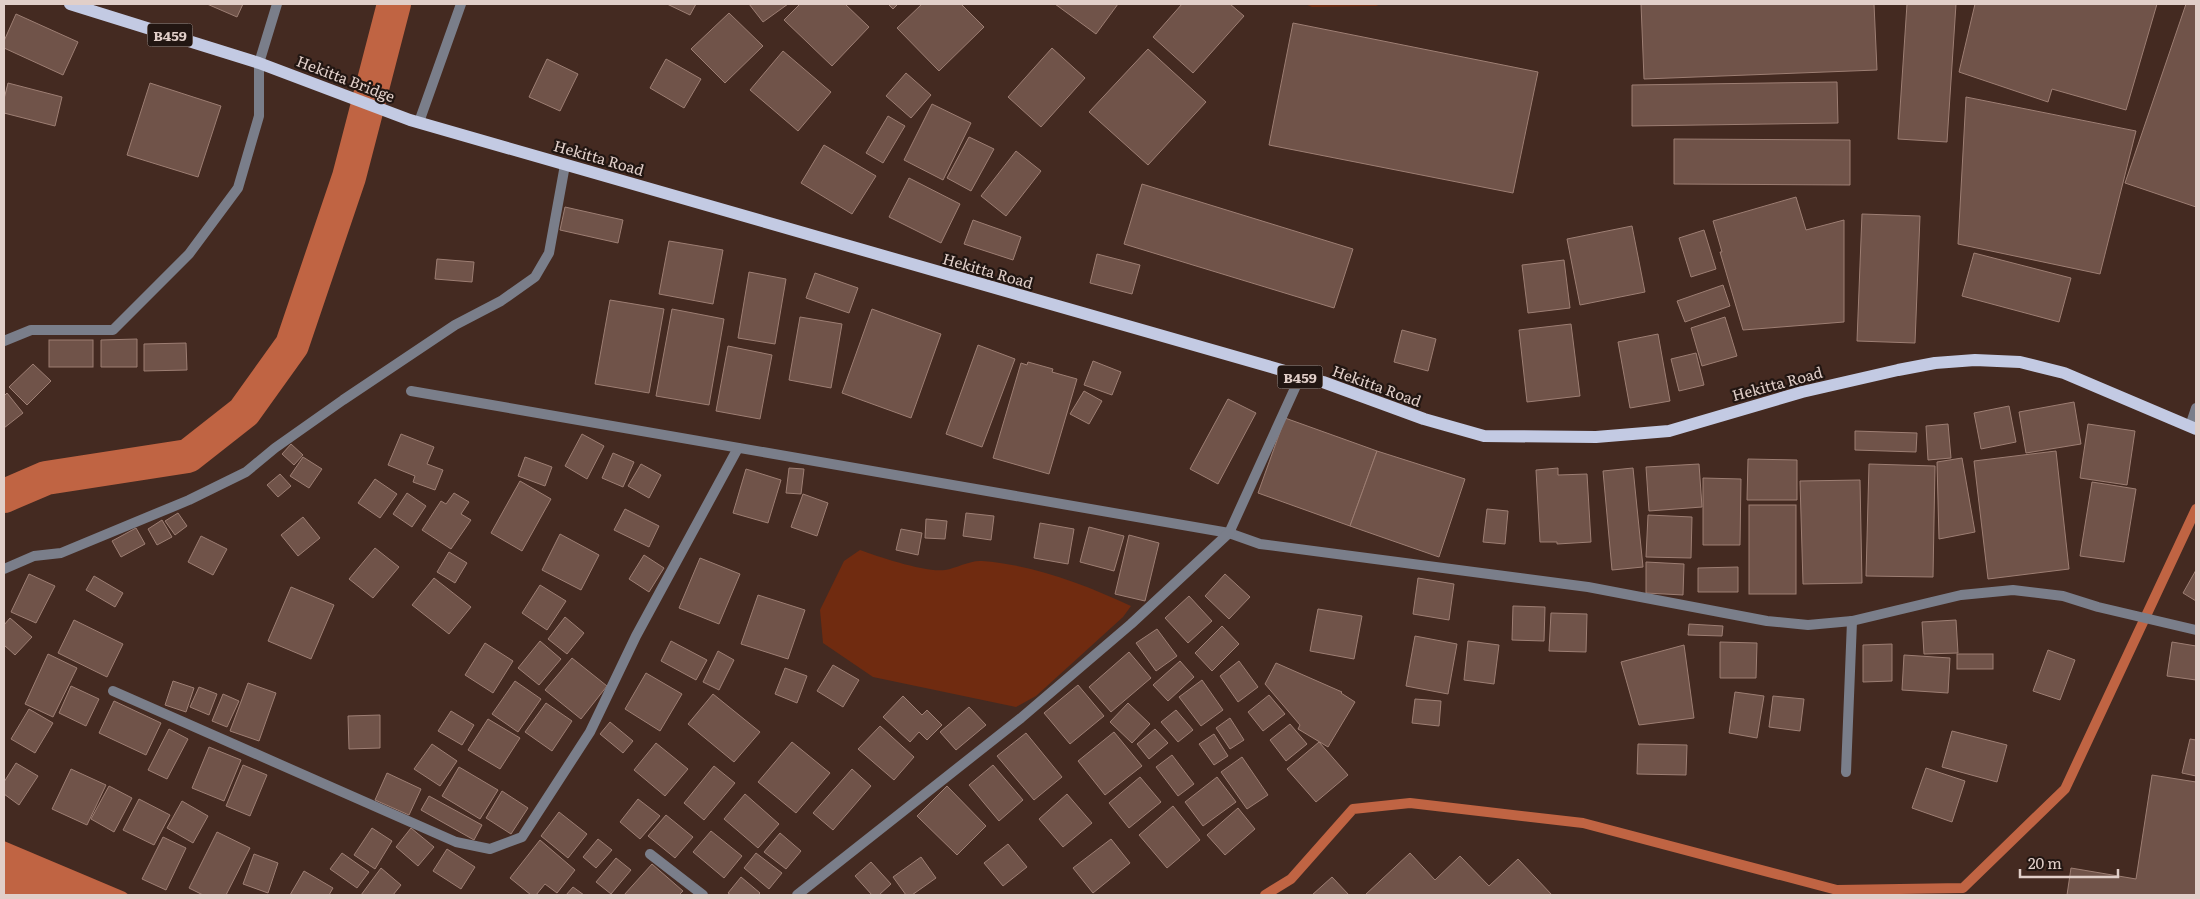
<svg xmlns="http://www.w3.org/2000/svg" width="2200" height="899" font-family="Literata,serif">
<rect width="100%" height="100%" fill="#442a21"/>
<!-- green -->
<g fill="#702b10">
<path d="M1305 4H1381L1376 6 1312 7Z"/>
<path d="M860 550C879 557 927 573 945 570 957 568 970 560 982 561 1034 565 1084 584 1131 606L1123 617 1036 696 1016 707 873 677 823 643 820 610 844 561Z"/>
</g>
<!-- water -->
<path fill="#c06443" d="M4 841 125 892 129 895H4Z"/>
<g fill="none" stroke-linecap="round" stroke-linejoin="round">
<!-- stream -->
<path stroke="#c06443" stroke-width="10" d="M1265 895 1291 879 1353 809 1410 803 1583 823 1837 890 1963 888 2065 789 2196 509"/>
<!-- canal -->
<path stroke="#c06443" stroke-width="34" d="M4 496 46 478 188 456 244 412 292 345 349 177 394 4"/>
</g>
<!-- building -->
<g fill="#705349" stroke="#9d7e73">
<path d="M207 4H243L237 17Z"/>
<path d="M667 4H696L690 15Z"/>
<path d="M749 4H788L763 22Z"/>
<path d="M800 4H845L869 27 832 66 784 20Z"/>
<path d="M888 4H898L893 9Z"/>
<path d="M922 4H961L984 27 939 71 897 28Z"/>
<path d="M1055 4H1118L1096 34Z"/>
<path d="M1182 4H1230L1244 16 1193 73 1153 37Z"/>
<path d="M1641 4H1874L1877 70 1644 79Z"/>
<path d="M1907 4H1956L1947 142 1898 139Z"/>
<path d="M1975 4H2157L2126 110 2052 89 2048 102 1959 72Z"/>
<path d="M2186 4H2196V207L2125 183Z"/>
<path d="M729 13 763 46 725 83 691 49Z"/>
<path d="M16 14 78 42 63 75 4 48V41Z"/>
<path d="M1293 23 1538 72 1513 193 1269 145Z"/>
<path d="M1052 48 1085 78 1041 127 1008 97Z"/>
<path d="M1148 49 1206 102 1148 165 1089 112Z"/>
<path d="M783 51 831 92 798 131 750 90Z"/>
<path d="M547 59 578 74 560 111 529 97Z"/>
<path d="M666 59 701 79 684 108 650 88Z"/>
<path d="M906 73 931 95 911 118 886 96Z"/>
<path d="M1837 82 1838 123 1632 126V85Z"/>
<path d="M8 83 62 97 55 126 4 113V99Z"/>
<path d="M150 83 221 106 198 177 127 155Z"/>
<path d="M1966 97 2136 131 2100 274 1958 244Z"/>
<path d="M932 104 971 123 943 180 904 160Z"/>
<path d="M888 116 905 126 883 163 866 153Z"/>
<path d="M969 137 994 149 971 191 947 178Z"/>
<path d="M1674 139 1850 140V185L1674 184Z"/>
<path d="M824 145 876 176 852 214 801 183Z"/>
<path d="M1016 151 1041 171 1006 216 981 196Z"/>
<path d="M909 178 960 204 941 243 889 217Z"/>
<path d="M1142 184 1353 249 1334 308 1124 244Z"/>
<path d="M1796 197 1806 230 1844 220V322L1743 330 1720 252H1722L1713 221Z"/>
<path d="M565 207 623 220 618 243 560 230Z"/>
<path d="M1862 214 1920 216 1915 343 1857 341Z"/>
<path d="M973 220 1021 237 1013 260 964 244Z"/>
<path d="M1632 226 1645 292 1580 305 1567 239Z"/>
<path d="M1704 230 1716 269 1691 277 1679 238Z"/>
<path d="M669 241 723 250 713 304 659 294Z"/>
<path d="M1974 253 2071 278 2059 322 1962 296Z"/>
<path d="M1097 254 1140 265 1132 294 1090 283Z"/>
<path d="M437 259 474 262 472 282 435 279Z"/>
<path d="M1564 260 1570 308 1528 313 1522 265Z"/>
<path d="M749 272 786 279 775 344 738 338Z"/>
<path d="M815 273 858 288 849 313 806 298Z"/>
<path d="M1723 285 1730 306 1685 322 1677 301Z"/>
<path d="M610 300 664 309 649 393 595 384Z"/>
<path d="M672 309 724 319 709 405 656 396Z"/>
<path d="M872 309 941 334 911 418 842 393Z"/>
<path d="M800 317 842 324 831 388 789 380Z"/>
<path d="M1725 317 1737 356 1702 366 1691 328Z"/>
<path d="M1571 324 1580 396 1527 402 1519 330Z"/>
<path d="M1402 330 1436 339 1428 371 1394 362Z"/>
<path d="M1658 334 1670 401 1630 408 1618 342Z"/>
<path d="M137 339V367H101V340Z"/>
<rect x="49" y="340" width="44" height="27"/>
<path d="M186 343 187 370 144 371V344Z"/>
<path d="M978 345 1015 359 982 447 946 434Z"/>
<path d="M728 346 772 355 760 419 716 411Z"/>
<path d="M1696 353 1704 385 1679 391 1671 359Z"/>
<path d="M1093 361 1121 372 1112 395 1084 385Z"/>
<path d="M1028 362 1053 369 1052 372 1077 379 1049 474 993 458 1021 363 1027 365Z"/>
<path d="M33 364 51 381 27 405 9 387Z"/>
<path d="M1084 391 1102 401 1089 424 1070 414Z"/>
<path d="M7 393 23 413 4 428V396Z"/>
<path d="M1228 399 1256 413 1218 484 1190 469Z"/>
<path d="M2074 402 2081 444 2026 453 2019 412Z"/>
<path d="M2009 406 2016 442 1981 449 1974 413Z"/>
<path d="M1285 418 1377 451 1350 526 1258 493Z"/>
<path d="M1948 424 1951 458 1928 460 1926 426Z"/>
<path d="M2088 424 2135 431 2127 485 2080 478Z"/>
<path d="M1855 431 1917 433 1916 452 1855 450Z"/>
<path d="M401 434 434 447 427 464 443 470 435 490 413 482 415 476 388 465Z"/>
<path d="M582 434 604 446 587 479 565 466Z"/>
<path d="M291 444 303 455 294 465 282 454Z"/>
<path d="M1377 451 1465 479 1439 557 1350 526Z"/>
<path d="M2056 451 2069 569 1988 579 1974 461Z"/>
<path d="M613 453 634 462 623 487 602 478Z"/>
<path d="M303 457 322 469 309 488 290 476Z"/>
<path d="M525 457 552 467 545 486 518 476Z"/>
<path d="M1962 458 1975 532 1939 539 1937 462Z"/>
<path d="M1748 459 1797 460V500H1747Z"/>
<path d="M641 464 661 475 649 498 628 486Z"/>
<path d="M1699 464 1702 507 1649 511 1646 467Z"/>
<path d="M1869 464 1935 466 1933 577 1866 576Z"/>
<path d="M789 468 804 469 801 494 786 493Z"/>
<path d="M1558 468V475L1587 474 1591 542 1557 544V542H1540L1536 470Z"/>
<path d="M1633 468 1643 567 1612 570 1603 471Z"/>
<path d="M746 469 781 480 768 523 733 513Z"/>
<path d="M280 474 291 486 278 497 267 485Z"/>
<path d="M1703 478 1741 479 1740 545H1703Z"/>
<path d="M375 479 397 494 380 518 358 503Z"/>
<path d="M1860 480 1862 583 1803 584 1800 481Z"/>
<path d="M520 481 551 499 522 551 491 533Z"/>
<path d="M2092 482 2136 489 2124 562 2080 556Z"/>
<path d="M407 493 426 506 412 527 393 514Z"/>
<path d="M454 493 469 502 461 514 471 520 451 549 422 530 441 501 446 504Z"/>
<path d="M803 494 828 503 817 536 791 527Z"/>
<rect x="1749" y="505" width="47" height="89"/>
<path d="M625 509 659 526 649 547 614 530Z"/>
<path d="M1487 509 1508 511 1505 544 1483 542Z"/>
<path d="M178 513 187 526 175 535 165 521Z"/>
<path d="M966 513 994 516 991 540 963 536Z"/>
<path d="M1648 515 1692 517 1691 558 1646 557Z"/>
<path d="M303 517 320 538 298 556 281 535Z"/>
<path d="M926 519 947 521 945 539 925 538Z"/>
<path d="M162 520 172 537 157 545 148 529Z"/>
<path d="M1040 523 1074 529 1068 564 1034 558Z"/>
<path d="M1089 527 1124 536 1114 571 1080 562Z"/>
<path d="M136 528 145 544 121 557 112 541Z"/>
<path d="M901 529 922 533 918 555 896 550Z"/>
<path d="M560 534 599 555 581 590 542 570Z"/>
<path d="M1129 535 1159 543 1145 601 1115 594Z"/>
<path d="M201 536 227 549 213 575 188 562Z"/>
<path d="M375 548 399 567 373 598 349 579Z"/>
<path d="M449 552 467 563 455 583 437 572Z"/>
<path d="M644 555 664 568 649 592 629 579Z"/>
<path d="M700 558 740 574 719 624 679 608Z"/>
<path d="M1646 562 1684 564 1683 595 1646 593Z"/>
<path d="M1738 567V592H1698V568Z"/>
<path d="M2196 570V601L2183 593Z"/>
<path d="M29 574 55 586 36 623 11 612Z"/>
<path d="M1225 574 1250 597 1229 619 1205 596Z"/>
<path d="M94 576 123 593 115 607 86 590Z"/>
<path d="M434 578 471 607 449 634 412 605Z"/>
<path d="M1418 578 1454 584 1449 620 1413 614Z"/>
<path d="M540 585 566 601 547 630 522 613Z"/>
<path d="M291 587 334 605 311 659 268 641Z"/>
<path d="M758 595 805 610 788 659 741 644Z"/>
<path d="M1189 596 1212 621 1188 643 1165 618Z"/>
<path d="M1513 606 1545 607 1544 641 1512 640Z"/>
<path d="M1318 609 1362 616 1354 659 1310 651Z"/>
<path d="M1551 613 1587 614 1586 652 1549 651Z"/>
<path d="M565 617 584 633 567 654 548 639Z"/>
<path d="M10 618 32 637 15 655 4 645V625Z"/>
<path d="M74 620 123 644 107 677 58 653Z"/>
<path d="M1956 620 1958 653 1924 654 1922 622Z"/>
<path d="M1689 624 1723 626 1722 636 1688 635Z"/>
<path d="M1222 626 1239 644 1212 671 1195 653Z"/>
<path d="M1157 629 1177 656 1156 671 1136 643Z"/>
<path d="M1415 636 1457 644 1448 694 1406 686Z"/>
<path d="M540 641 561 659 539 685 518 668Z"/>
<path d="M671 641 707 660 696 680 661 661Z"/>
<path d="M1468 641 1499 645 1494 684 1464 680Z"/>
<path d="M1720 642 1757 643 1756 678H1720Z"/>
<path d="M2172 642 2196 646V680L2167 676Z"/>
<path d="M485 643 513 661 493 693 465 675Z"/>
<path d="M1892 644V681L1863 682V645Z"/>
<path d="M1684 645 1694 718 1639 725 1621 662Z"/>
<path d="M2048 650 2075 660 2060 700 2033 691Z"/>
<path d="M718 651 734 660 719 690 703 682Z"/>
<path d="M1129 652 1151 678 1111 712 1089 687Z"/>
<path d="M48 654 77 668 53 717 25 704Z"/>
<rect x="1957" y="654" width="36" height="15"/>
<path d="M1904 655 1950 658 1948 693 1902 690Z"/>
<path d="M572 658 607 686 581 719 545 690Z"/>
<path d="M1180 661 1194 677 1168 701 1153 685Z"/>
<path d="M1239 661 1258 687 1238 702 1220 676Z"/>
<path d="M1276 663 1342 692 1341 693 1355 702 1328 747 1298 729 1300 725 1265 684Z"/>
<path d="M833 665 859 680 843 707 817 691Z"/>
<path d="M785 668 807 676 797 703 775 694Z"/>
<path d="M646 673 682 694 660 731 625 709Z"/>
<path d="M1202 680 1223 710 1201 726 1179 697Z"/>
<path d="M173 681 194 688 186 712 165 705Z"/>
<path d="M515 681 541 699 518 732 492 714Z"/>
<path d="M248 683 276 693 259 741 230 731Z"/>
<path d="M1078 685 1104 716 1070 744 1044 713Z"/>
<path d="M71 686 99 699 86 726 59 713Z"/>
<path d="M199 687 217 694 209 715 190 707Z"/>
<path d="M1735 692 1764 696 1757 738 1729 733Z"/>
<path d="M223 694 239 701 227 727 212 721Z"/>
<path d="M713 694 760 732 734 762 688 724Z"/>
<path d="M1269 695 1285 714 1263 731 1248 712Z"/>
<path d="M903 696 922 715 927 710 942 725 927 740 919 732 910 742 883 717Z"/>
<path d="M1773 696 1804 699 1800 731 1769 727Z"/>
<path d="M1415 699 1441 701 1439 726 1412 723Z"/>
<path d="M114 701 161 723 146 755 99 733Z"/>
<path d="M546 703 572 721 552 751 525 732Z"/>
<path d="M1128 703 1150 724 1132 743 1110 722Z"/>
<path d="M969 707 986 725 956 750 940 732Z"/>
<path d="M29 709 53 723 35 753 11 739Z"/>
<path d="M1176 710 1193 730 1178 742 1161 722Z"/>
<path d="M451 711 474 725 462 745 438 731Z"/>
<path d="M380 715V748L349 749 348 716Z"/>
<path d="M1230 718 1244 740 1230 749 1216 728Z"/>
<path d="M488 719 520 738 500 769 468 750Z"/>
<path d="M610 722 633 741 623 753 600 734Z"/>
<path d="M1290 724 1307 744 1286 761 1270 740Z"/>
<path d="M880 726 914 757 894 780 858 749Z"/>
<path d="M169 729 188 739 167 779 148 770Z"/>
<path d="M1155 729 1168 743 1149 759 1137 744Z"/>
<path d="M1952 731 2007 745 1997 782 1942 767Z"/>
<path d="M1114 732 1142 766 1105 795 1078 761Z"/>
<path d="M1026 733 1062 777 1034 800 997 756Z"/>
<path d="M1214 734 1228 756 1214 765 1199 744Z"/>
<path d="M2190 739 2196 740V776L2182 773Z"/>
<path d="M792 742 830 773 796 813 758 782Z"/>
<path d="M1319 742 1348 775 1316 802 1287 769Z"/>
<path d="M656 743 688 769 665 796 634 770Z"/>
<path d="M432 744 457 761 440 786 414 769Z"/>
<path d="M1638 744 1687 745 1686 775 1637 774Z"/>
<path d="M209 747 241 760 224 801 192 788Z"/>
<path d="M1172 755 1194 784 1178 796 1156 767Z"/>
<path d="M1242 757 1268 795 1247 809 1221 772Z"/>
<path d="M16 763 38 776 19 805 4 794V782Z"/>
<path d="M243 765 267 775 250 816 226 806Z"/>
<path d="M993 765 1023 800 999 821 969 785Z"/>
<path d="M714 766 735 783 704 820 684 803Z"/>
<path d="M459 767 498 790 480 819 442 796Z"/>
<path d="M1926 768 1965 781 1952 822 1912 808Z"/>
<path d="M71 769 106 785 87 825 52 809Z"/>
<path d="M852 769 871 786 833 830 813 813Z"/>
<path d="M387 773 421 789 409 815 375 800Z"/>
<path d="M2152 775 2196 782V895H2067L2071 868 2136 879Z"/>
<path d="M1140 777 1161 802 1129 828 1109 803Z"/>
<path d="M1217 777 1236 802 1203 826 1185 802Z"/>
<path d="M109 786 132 798 114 832 91 819Z"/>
<path d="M947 786 986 826 957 855 917 816Z"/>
<path d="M502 791 528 808 511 834 486 818Z"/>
<path d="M745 794 779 824 758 848 724 819Z"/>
<path d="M1067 794 1092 823 1063 847 1039 819Z"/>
<path d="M429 796 482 825 474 840 421 810Z"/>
<path d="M139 799 170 815 154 845 123 830Z"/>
<path d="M638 799 660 816 640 839 620 822Z"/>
<path d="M182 801 208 816 193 843 167 828Z"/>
<path d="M1173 806 1200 840 1167 868 1139 835Z"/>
<path d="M1238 808 1255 829 1225 855 1207 835Z"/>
<path d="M559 812 587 834 568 858 541 836Z"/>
<path d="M666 815 693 837 675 858 648 836Z"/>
<path d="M372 828 392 841 375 869 354 855Z"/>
<path d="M411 828 434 847 418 866 396 847Z"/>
<path d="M711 831 742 856 724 878 693 852Z"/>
<path d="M217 832 250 848 226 895H203L189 888Z"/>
<path d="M780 833 801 851 786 869 764 852Z"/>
<path d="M163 837 186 848 166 890 142 879Z"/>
<path d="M598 839 612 850 596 868 583 857Z"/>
<path d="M1111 839 1130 863 1093 893 1073 868Z"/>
<path d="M540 840 575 870 557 893 545 884 536 895H531L510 878Z"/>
<path d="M1008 844 1027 867 1003 886 984 863Z"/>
<path d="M447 849 475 867 461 889 433 871Z"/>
<path d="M342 853 369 872 357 888 330 869Z"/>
<path d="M756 853 782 873 769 889 744 868Z"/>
<path d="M1410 853 1435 880 1460 856 1489 886 1518 859 1552 895H1365Z"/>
<path d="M254 854 278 863 268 893 243 884Z"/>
<path d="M921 857 936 878 912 895H906L893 877Z"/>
<path d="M616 858 631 870 611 894 596 882Z"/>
<path d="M871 862 891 884 879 895H872L855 876Z"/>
<path d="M652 864 683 891 679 895H624Z"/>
<path d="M381 868 401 885 393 895H361Z"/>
<path d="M304 871 333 888 329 895H290Z"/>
<path d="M741 877 760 893 758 895H731L728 893Z"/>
<path d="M1332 877 1349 895H1312Z"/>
<path d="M573 887 584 895H566Z"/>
</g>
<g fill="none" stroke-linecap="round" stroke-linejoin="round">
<!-- service -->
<g stroke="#7a7e8a" stroke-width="10">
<path d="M419 122 461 4"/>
<path d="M4 341 31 330H113L189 254 238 188 259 116V63"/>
<path d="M2190 426 2196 408"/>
<path d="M113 691 456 842 490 849 522 837 590 732 636 636 738 448"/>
</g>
<!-- minor -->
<g stroke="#7a7e8a" stroke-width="10">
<path d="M259 63 277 4"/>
<path d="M411 391 1229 533 1260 544 1588 587 1767 621 1808 625 1852 621 1961 595 2013 590 2063 596 2098 607 2196 630"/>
<path d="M4 569 34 556 61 553 189 500 246 472 275 448 343 400 455 325 501 301 535 277 549 253 565 165"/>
<path d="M1846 772 1852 621"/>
<path d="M650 854 703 895"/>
<path d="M797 895 1021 718 1131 624 1229 533 1300 377"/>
</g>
<!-- primary -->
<path stroke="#c3cae3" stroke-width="12" d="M70 4 259 63 410 120 1323 382 1424 419 1484 436 1596 437 1669 431 1802 392 1898 370 1935 363 1975 360 2020 362 2064 373 2196 429"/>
</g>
<g text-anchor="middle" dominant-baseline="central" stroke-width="4.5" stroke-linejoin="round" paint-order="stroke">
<!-- shield labels -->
<g fill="#221612" stroke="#a89892" stroke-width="1">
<rect x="147.5" y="23.5" width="45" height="23" rx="4"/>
<rect x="1277.5" y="365.5" width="45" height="23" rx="4"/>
</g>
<g font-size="14" font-weight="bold" fill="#e1cfc9">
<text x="170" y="35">B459</text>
<text x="1300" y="377">B459</text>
</g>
<!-- street labels -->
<g font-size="15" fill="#e1cfc9" stroke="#221612">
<text transform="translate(346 78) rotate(21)">Hekitta Bridge</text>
<text transform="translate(599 157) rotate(16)">Hekitta Road</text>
<text transform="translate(988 270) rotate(16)">Hekitta Road</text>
<text transform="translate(1777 383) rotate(-15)">Hekitta Road</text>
<text transform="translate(1377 385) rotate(20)">Hekitta Road</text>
</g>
</g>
<!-- border -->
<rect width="2200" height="899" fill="none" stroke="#e1cfc9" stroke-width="10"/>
<!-- scale -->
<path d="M2020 869v8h98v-8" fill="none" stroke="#e1cfc9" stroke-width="2.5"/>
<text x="2028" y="869" font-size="15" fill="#e1cfc9" stroke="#221612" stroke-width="4" paint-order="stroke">20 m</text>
</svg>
